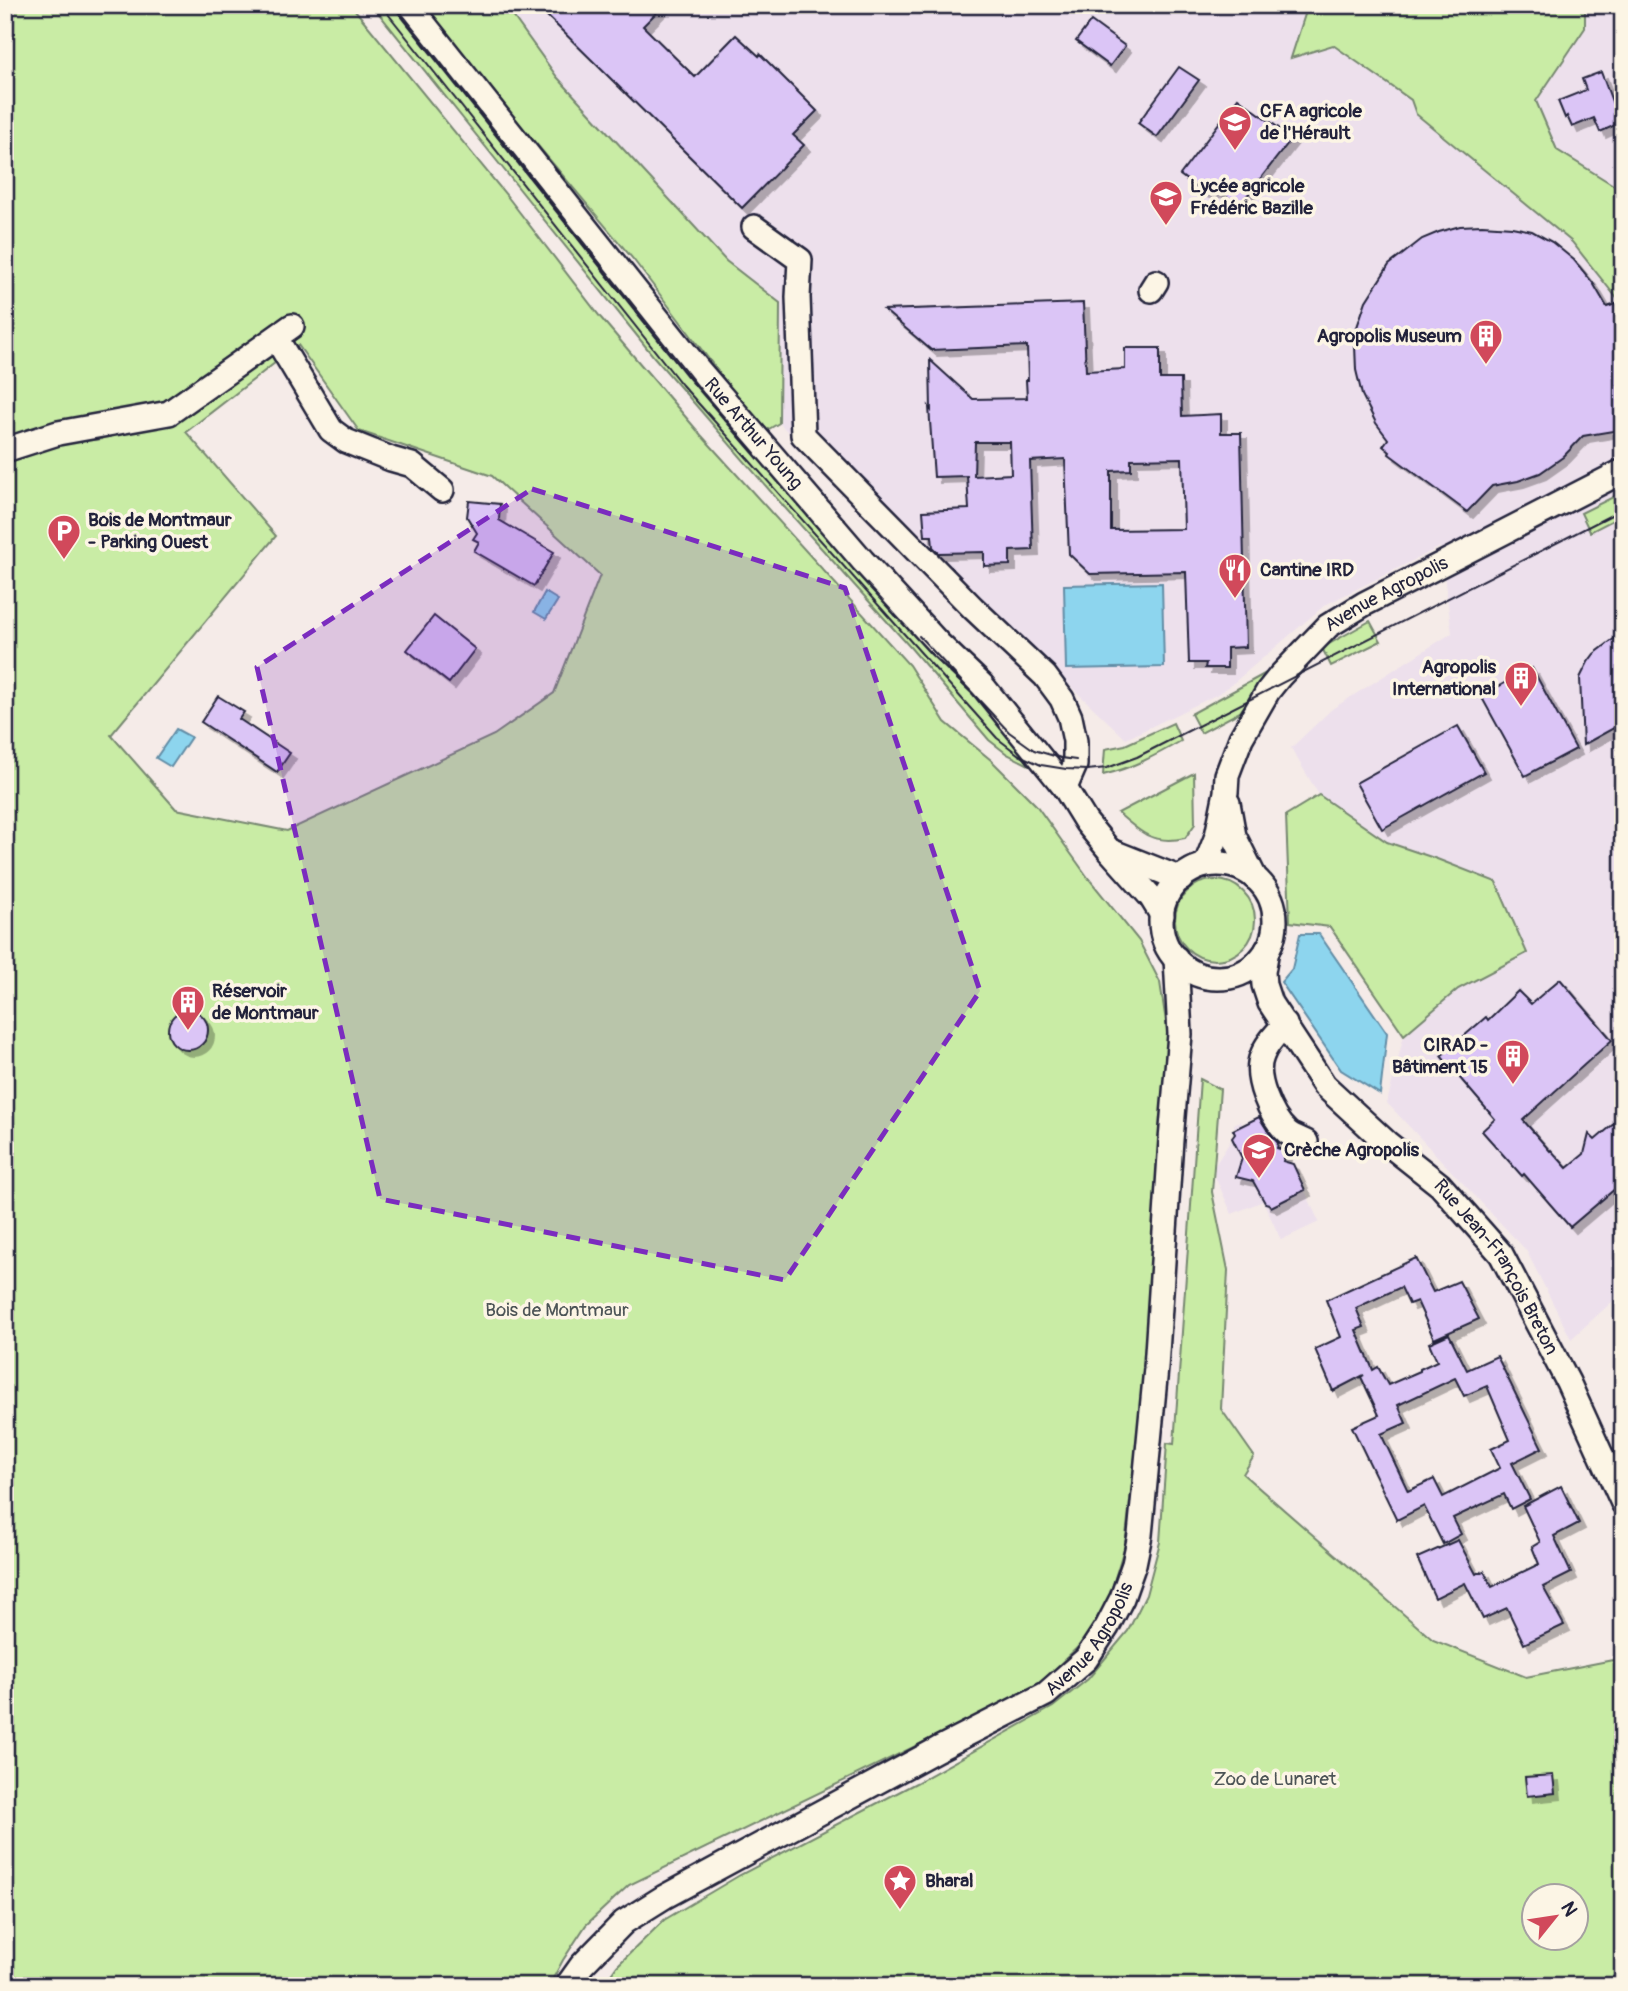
<svg xmlns="http://www.w3.org/2000/svg" width="1628" height="1991" font-family="Pangolin,sans-serif">
<defs>
<filter id="shadow"><feDropShadow dx="6" dy="6" stdDeviation="0" flood-color="#0004"/></filter>
</defs>
<rect width="100%" height="100%" fill="#f5ebe8"/>
<filter id="ink" filterUnits="userSpaceOnUse"><feTurbulence type="fractalNoise" baseFrequency=".0143" numOctaves="2"/><feDisplacementMap in="SourceGraphic" scale="14" xChannelSelector="R" yChannelSelector="G"/><feConvolveMatrix kernelMatrix="1 2 1 2 8 2 1 2 1" color-interpolation-filters="sRGB"/></filter>
<g filter="url(#ink)">
<!-- built -->
<g fill="#ede0ec">
<path d="M505 5H1308L1291 58 1333 45 1411 100 1417 114 1572 242 1623 306V1292L1571 1339 1526 1250 1387 1103 1404 1035 1458 989 1527 953 1496 882 1437 859 1387 842 1319 795 1291 748 1332 709 1452 633 1440 547 1325 605 1230 686 1216 695 1126 739 1065 681 1050 695 779 423 780 303 726 261 557 77Z"/>
<path d="M1585 5H1623V191L1557 150 1536 101 1585 28Z"/>
<path d="M1268 1113 1280 1138 1277 1148 1286 1151 1283 1161 1293 1164 1319 1222 1281 1240 1263 1201 1232 1214 1212 1170 1235 1134 1234 1124 1240 1121 1243 1125Z"/>
</g>
<!-- green -->
<g fill="#c9eca5" stroke="#768770" stroke-width="2" fill-rule="evenodd">
<path d="M5 5H351L507 196 601 318 701 435 909 665 945 722 991 760 1036 805 1089 879 1139 941 1160 982 1169 1042 1145 1368 1125 1545 1109 1598 1082 1643 1035 1688 629 1885 586 1925 563 1960 549 1986H5V455L47 445 102 439 5 448ZM298 345 359 431 492 476 600 575 554 693 494 735 287 831 176 809 111 735 276 536 186 432Z"/>
<path d="M372 5H401L923 635 1043 772 1007 754 989 740 910 647 778 500 654 357Z"/>
<path d="M424 5H505L557 77 726 261 780 303 779 423 764 432 633 259 466 60Z"/>
<path d="M1308 5H1585V28L1536 101 1557 150 1623 191V306L1572 242 1416 114 1411 100 1333 45 1291 58Z"/>
<path d="M1623 492V515L1590 532 1581 513Z"/>
<path d="M1370 621 1381 641 1331 666 1322 648Z"/>
<path d="M1268 672 1240 712 1201 733 1191 714Z"/>
<path d="M1173 723 1181 741C1155 756 1132 768 1103 775L1105 749 1125 745Z"/>
<path d="M1194 773 1195 824 1185 838C1153 845 1141 833 1118 813Z"/>
<path d="M1319 795 1387 842 1437 859 1496 882 1527 953 1458 989 1404 1035 1330 927 1290 922 1286 815Z"/>
<circle cx="1215" cy="920" r="40"/>
<path d="M1200 1079 1220 1089 1212 1192 1228 1270 1221 1409 1254 1456 1243 1474 1433 1640 1526 1677 1623 1658V1986H603L617 1966 664 1920 740 1875 916 1783 1053 1707 1088 1679 1128 1631 1146 1595 1160 1542 1167 1443 1174 1444ZM1534 1896H1576V1938H1534Z"/>
</g>
<!-- water -->
<g fill="#8dd5ee" stroke="#628da6" stroke-width="2">
<path d="M1162 583 1164 667 1066 669 1064 585Z"/>
<path d="M545 592 558 600 546 619 534 612Z"/>
<path d="M176 729 191 737 171 767 156 758Z"/>
<path d="M1300 934H1319L1387 1033 1380 1094 1341 1070 1281 982 1292 969Z"/>
</g>
<!-- building -->
<g fill="#dbc5f6" stroke="#22223b" stroke-width="2" fill-rule="evenodd" filter="url(#shadow)">
<path d="M536 5H664L643 26 695 77 736 35 759 56 760 54 817 111 793 135 804 145 742 208Z"/>
<path d="M1091 21 1125 46 1110 66 1076 41Z"/>
<path d="M1179 67 1199 80 1157 137 1138 123Z"/>
<path d="M1601 72 1620 123 1600 132 1594 118 1572 127 1567 116 1565 118 1558 101 1586 90 1582 79Z"/>
<path d="M1238 98 1292 138 1239 206 1219 191 1203 192 1180 175Z"/>
<path d="M1482 225 1512 227 1532 231 1552 242 1574 260 1593 283 1607 307 1616 304 1619 430 1583 436 1563 457 1540 473 1518 481 1492 486 1467 512 1389 454 1390 452 1383 446 1388 439 1376 423 1362 395 1356 370 1355 345 1356 330 1366 301 1389 265 1422 239 1439 232 1460 226Z"/>
<path d="M1083 303 1086 371 1125 369V348H1160V379H1181L1182 416 1221 414V433H1241L1246 647 1227 648V668H1205L1206 663H1189L1186 572 1090 574 1069 554 1065 459 1030 461 1033 550 1010 551V565L984 566V552L939 553 933 547 932 536H925L923 511 969 509 967 476 934 477 929 407 931 410 930 360 973 399 1027 398 1026 380H1028L1027 346 931 350 884 310ZM975 442H1010L1011 474 974 476ZM1182 458 1184 529 1111 530V471L1131 470V459Z"/>
<path d="M469 501 500 504 499 520 554 552 534 586 474 551 479 542 473 539 477 533 467 517Z"/>
<path d="M434 616 475 649 449 683 407 650Z"/>
<path d="M1623 632V723L1583 745 1580 678 1588 662 1594 654Z"/>
<path d="M1532 668 1576 749 1525 776 1481 696Z"/>
<path d="M218 696 244 712 239 719 290 753 277 772 201 722Z"/>
<path d="M1458 726 1484 772 1382 829 1356 783Z"/>
<path d="M1560 979 1612 1040 1523 1120 1550 1151 1551 1150 1567 1168 1584 1154 1589 1134 1595 1140 1623 1116V1182L1570 1227 1524 1174 1522 1176 1482 1131 1495 1119 1441 1056 1486 1017 1488 1020 1518 991 1531 1004Z"/>
<circle cx="188" cy="1030" r="20"/>
<path d="M1259 1117 1269 1133 1278 1143 1277 1148 1286 1151 1283 1161 1293 1164 1305 1190 1271 1207 1269 1204 1265 1203 1253 1181 1236 1177 1242 1158 1232 1138 1235 1134 1233 1130Z"/>
<path d="M1416 1258 1433 1292 1459 1281 1479 1319 1434 1339 1417 1301 1409 1304 1401 1287 1356 1308 1364 1327 1356 1330 1373 1370 1378 1367 1388 1385 1420 1371V1369L1437 1361 1429 1343 1449 1334 1467 1370 1497 1356 1542 1448 1512 1463 1530 1499 1511 1509 1504 1494 1453 1518 1461 1534 1443 1544 1424 1506 1397 1520 1352 1427 1379 1415 1361 1377 1364 1375 1333 1391 1315 1349 1341 1337 1326 1300ZM1455 1378 1464 1396 1487 1386 1510 1440 1491 1449 1500 1468 1443 1497 1434 1479 1408 1491 1381 1434 1406 1423 1398 1405Z"/>
<path d="M1561 1486 1579 1523 1554 1536 1571 1573 1543 1587 1564 1625 1524 1644 1507 1608 1483 1619 1465 1583 1435 1598 1417 1558 1458 1540 1476 1574 1484 1571 1492 1587 1539 1564 1532 1547 1540 1542 1523 1506Z"/>
<path d="M1553 1775 1555 1793 1527 1796 1525 1777Z"/>
</g>
<g fill="none" stroke-linecap="round" stroke-linejoin="round">
<defs>
<g id="minor">
<path id="s1" d="M409 5 698 369 863 561 939 644 982 685 1065 788 1086 822 1109 850 1151 897 1162 915"/>
<path d="M754 227 800 260 798 297 803 435 973 608 1045 676 1062 699 1070 717 1075 741V765L1065 788"/>
<path d="M1151 290 1156 282"/>
<path d="M276 338 331 430 346 441 391 459 412 465 442 490"/>
<path d="M5 450 58 433 169 413 292 326"/>
<path d="M1228 803 1234 836 1255 878"/>
<path d="M1113 852 1181 879"/>
<path id="s2" d="M1206 864 1217 836 1226 792 1227 775 1241 738 1268 691 1280 676 1328 626 1364 604 1623 471"/>
<circle cx="1218" cy="921" r="57"/>
<path id="s3" d="M1267 950 1263 972 1264 985 1270 1003 1324 1085 1387 1143 1440 1185 1501 1254 1568 1382 1623 1503"/>
<path d="M1285 1024C1276 1034 1266 1044 1262 1056 1253 1077 1271 1117 1287 1132 1291 1136 1300 1139 1306 1142"/>
<path id="s4" d="M567 1986 582 1965 624 1922 664 1897 938 1749 1046 1694 1086 1659 1107 1627 1122 1598 1134 1564 1140 1535 1156 1368 1171 1140 1180 1034 1176 958"/>
</g>
</defs>
<!-- minor casing -->
<use href="#minor" stroke="#22223b" stroke-width="28"/>
<!-- minor -->
<use href="#minor" stroke="#fcf5e5" stroke-width="23"/>
<!-- tram -->
<g stroke="#22223b" stroke-width="2">
<path d="M381 5 682 385 997 738 1019 755 1041 765 1066 769 1087 770 1107 768 1137 757 1623 509"/>
<path d="M395 5 704 394 755 453"/>
<path d="M919 636 1009 732 1034 750 1061 758 1076 760"/>
</g>
</g>
</g>
<!-- marked area -->
<path fill="#7b2cbf" fill-opacity="0.2" stroke="#7b2cbf" stroke-width="5" stroke-dasharray="14 9" stroke-linejoin="round" d="M532 489 845 588 980 991 785 1280 380 1199 257 667Z"/>
<!-- icons -->
<defs>
<symbol id="university-pin" viewBox="-11 -11 22 30"><path d="M0 17L-7.5 6A9.5 9.5 0 1 1 7.5 6Z" fill="#d1495b" stroke="#fcf5e5"/><path d="M0-5L7-2L0 1L-7-2ZM-4 1L0 2.5L4 1V4Q0 6-4 4Z" fill="#fff"/></symbol>
<symbol id="school-pin" viewBox="-11 -11 22 30"><path d="M0 17L-7.5 6A9.5 9.5 0 1 1 7.5 6Z" fill="#d1495b" stroke="#fcf5e5"/><path d="M0-5L7-2L0 1L-7-2ZM-4 1L0 2.5L4 1V4Q0 6-4 4Z" fill="#fff"/></symbol>
<symbol id="building-pin" viewBox="-11 -11 22 30"><path d="M0 17L-7.5 6A9.5 9.5 0 1 1 7.5 6Z" fill="#d1495b" stroke="#fcf5e5"/><path d="M-4-6H4V6H1V3H-1V6H-4ZM-2.5-4.3h1.7v1.8h-1.7ZM.8-4.3h1.7v1.8H.8ZM-2.5-1h1.7V.8h-1.7ZM.8-1h1.7V.8H.8Z" fill="#fff"/></symbol>
<symbol id="parking-pin" viewBox="-11 -11 22 30"><path d="M0 17L-7.5 6A9.5 9.5 0 1 1 7.5 6Z" fill="#d1495b" stroke="#fcf5e5"/><path d="M-3.5-5.5H1a3.5 3.5 0 0 1 0 7H-1V5.5H-3.5ZM-1-3.4V-.6H.8a1.4 1.4 0 0 0 0-2.8Z" fill="#fff"/></symbol>
<symbol id="restaurant-pin" viewBox="-11 -11 22 30"><path d="M0 17L-7.5 6A9.5 9.5 0 1 1 7.5 6Z" fill="#d1495b" stroke="#fcf5e5"/><path d="M-5-6h1v4h1v-4h1v4h1v-4h1v5L-1.5 .5V6h-2V.5L-5-1ZM5-6V6H3V1.5H1.5Q1.5-4 5-6Z" fill="#fff"/></symbol>
<symbol id="sight-pin" viewBox="-11 -11 22 30"><path d="M0 17L-7.5 6A9.5 9.5 0 1 1 7.5 6Z" fill="#d1495b" stroke="#fcf5e5"/><path d="M0-6L1.8-2.2L6-1.7L2.9 1.2L3.7 5.4L0 3.3L-3.7 5.4L-2.9 1.2L-6-1.7L-1.8-2.2Z" fill="#fff"/></symbol>
</defs>
<g fill-rule="evenodd">
<use href="#university-pin" x="1216" y="103" width="38" height="52"/>
<use href="#school-pin" x="1147" y="178" width="38" height="52"/>
<use href="#building-pin" x="1467" y="317" width="38" height="52"/>
<use href="#parking-pin" x="45" y="512" width="38" height="52"/>
<use href="#restaurant-pin" x="1216" y="551" width="38" height="52"/>
<use href="#building-pin" x="1502" y="659" width="38" height="52"/>
<use href="#building-pin" x="169" y="983" width="38" height="52"/>
<use href="#building-pin" x="1494" y="1037" width="38" height="52"/>
<use href="#school-pin" x="1240" y="1131" width="38" height="52"/>
<use href="#sight-pin" x="881" y="1862" width="38" height="52"/>
</g>
<g text-anchor="middle" dominant-baseline="central" stroke-width="7" stroke-linejoin="round" paint-order="stroke">
<!-- poi labels -->
<g font-size="19" font-weight="bold" fill="#22223b" stroke="#fcf5e5" text-anchor="start">
<text x="1260" y="111">CFA agricole<tspan x="1260" dy="22">de l'Hérault</tspan></text>
<text x="1190" y="186">Lycée agricole<tspan x="1190" dy="22">Frédéric Bazille</tspan></text>
<text x="1462" y="336" text-anchor="end">Agropolis Museum</text>
<text x="88" y="520">Bois de Montmaur<tspan x="88" dy="22">- Parking Ouest</tspan></text>
<text x="1260" y="570">Cantine IRD</text>
<text x="1496" y="667" text-anchor="end">Agropolis<tspan x="1496" dy="22">International</tspan></text>
<text x="212" y="991">Réservoir<tspan x="212" dy="22">de Montmaur</tspan></text>
<text x="1488" y="1045" text-anchor="end">CIRAD -<tspan x="1488" dy="22">Bâtiment 15</tspan></text>
<text x="1284" y="1150">Crèche Agropolis</text>
<text x="925" y="1881">Bharal</text>
</g>
<!-- street labels -->
<g font-size="19" fill="#22223b" stroke="#fcf5e5">
<text stroke="none"><textPath href="#s1" startOffset="550">Rue Arthur Young</textPath></text>
<text stroke="none"><textPath href="#s2" startOffset="341">Avenue Agropolis</textPath></text>
<text stroke="none"><textPath href="#s3" startOffset="406">Rue Jean-François Breton</textPath></text>
<text stroke="none"><textPath href="#s4" startOffset="637">Avenue Agropolis</textPath></text>
</g>
<!-- park labels -->
<g font-size="19" fill="#4c5456" stroke="#fcf5e5">
<text x="557" y="1310">Bois de Montmaur</text>
<text x="1275" y="1779">Zoo de Lunaret</text>
</g>
</g>
<!-- margin -->
<rect width="1628" height="1991" fill="none" stroke="#fcf5e5" stroke-width="28"/>
<rect x="14" y="14" width="1600" height="1963" fill="none" stroke="#22223b" stroke-width="2.5" filter="url(#ink)"/>
<!-- north arrow -->
<g transform="translate(1555 1917) rotate(60)"><circle r="33" fill="#fcf5e5" stroke="#a5a1a1" stroke-width="2"/>
<path d="M0-5L12 26L0 18L-12 26Z" fill="#d1495b"/>
<text y="-10" font-size="19" font-weight="bold" text-anchor="middle" fill="#22223b">N</text>
</g>
</svg>
